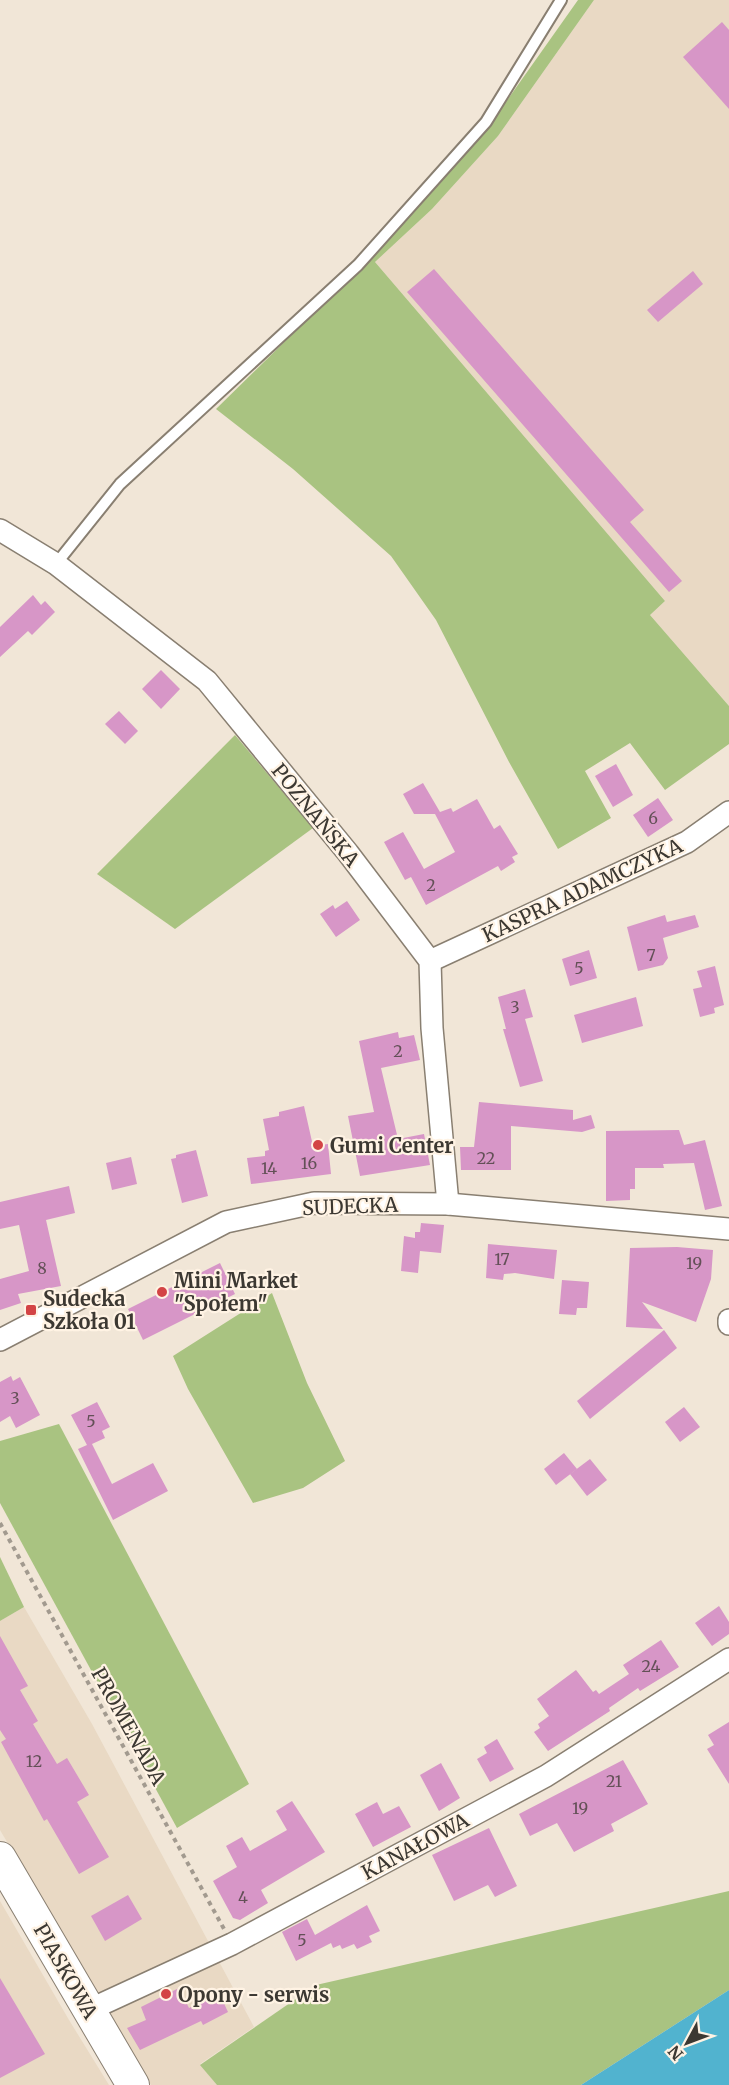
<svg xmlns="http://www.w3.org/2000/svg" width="729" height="2085" font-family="Merriweather,serif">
<rect width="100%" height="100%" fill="#f1e6d7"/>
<!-- built -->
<g fill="#e9d9c4">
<path d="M594 0H729V706L650 615 665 601 375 262 432 209 498 136Z"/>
<path d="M24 1607 92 1724 254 2027 200 2064 217 2085H151L0 1830V1621Z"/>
<path d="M0 1901 69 2020 109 2085H0Z"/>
</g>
<!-- green -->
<g fill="#a9c381">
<path d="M578 0H594L498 136 432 209 375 262 665 601 650 615 729 706V744L665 790 630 743 585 771 611 818 558 849 509 762 436 620 391 556 293 469 216 409 370 258 491 123Z"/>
<path d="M235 735 313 828 175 929 97 874Z"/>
<path d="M272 1293 307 1383 345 1461 303 1488 253 1503 188 1389 173 1356Z"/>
<path d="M59 1424 249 1784 177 1828 0 1503V1441Z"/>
<path d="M0 1557 24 1607 0 1621Z"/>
<path d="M729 1891V1990L581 2085H217L200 2065 316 1985Z"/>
</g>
<!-- water -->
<path fill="#51b3cf" d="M729 1990V2085H581Z"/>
<!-- building -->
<g fill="#d796c7">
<path d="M722 22 729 30V109L683 57Z"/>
<path d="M434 269 644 510 630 522 682 581 669 592 407 292Z"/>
<path d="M693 271 703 284 658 322 647 310Z"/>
<path d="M33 595 41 605 45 601 55 612 32 635 28 631 0 657V627Z"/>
<path d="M161 670 180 689 161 709 142 689Z"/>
<path d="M119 711 138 731 125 744 105 724Z"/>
<path d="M616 764 633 795 613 807 595 776Z"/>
<path d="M423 783 440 812 451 808 453 812 477 799 494 829 500 825 518 854 512 857 515 862 501 871 498 866 426 905 411 877 405 880 384 842 403 832 424 869 455 852 435 814H414L403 794Z"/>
<path d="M658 798 673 820 648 837 633 815Z"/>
<path d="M347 901 360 920 336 937 320 914 333 905 335 909Z"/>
<path d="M665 915 667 922 695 915 699 927 663 938 668 958 663 965 638 971 627 927Z"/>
<path d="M589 950 597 978 570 986 562 959Z"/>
<path d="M715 966 724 1005 714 1008 715 1013 700 1017 693 989 702 987 697 971Z"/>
<path d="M525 989 533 1017 525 1019 543 1081 520 1087 503 1029H506L498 997Z"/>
<path d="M636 997 643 1026 582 1043 574 1015Z"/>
<path d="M398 1032 399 1038 414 1035 420 1060 381 1068 398 1139 424 1134 430 1165 360 1176 348 1116 374 1112 359 1041Z"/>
<path d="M479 1102 573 1110V1120L591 1115 595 1128 582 1132 511 1126V1170H461L460 1147H474Z"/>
<path d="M304 1106 313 1146 328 1144 331 1174 251 1184 247 1158 265 1156V1151L269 1150 263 1119 279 1116V1112Z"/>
<path d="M679 1130 684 1145 705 1140 722 1206 705 1210 694 1163 663 1164 664 1168H635V1189H630V1200L606 1201V1131Z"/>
<path d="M196 1150 208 1196 182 1203 171 1159 176 1158V1155Z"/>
<path d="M131 1157 137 1184 112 1190 106 1163Z"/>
<path d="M69 1186 75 1213 46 1220 61 1286 18 1294 21 1303 0 1310V1279L29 1271 19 1225 0 1229V1202Z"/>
<path d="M421 1223 444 1225 441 1253 420 1251 418 1273 401 1271 404 1236 415 1238V1232H420Z"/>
<path d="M488 1244 557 1250 554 1279 515 1273 504 1274 503 1280 486 1278Z"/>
<path d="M677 1247 713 1250 711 1279 696 1322 642 1302 663 1329 626 1327 630 1248Z"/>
<path d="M220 1263 235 1294 143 1340 128 1309Z"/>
<path d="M562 1280 589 1282 587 1308H577L576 1315 559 1314Z"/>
<path d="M664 1330 677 1348 590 1419 577 1401Z"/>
<path d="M11 1376 13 1381 20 1377 40 1415 16 1428 10 1416 0 1422V1382Z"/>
<path d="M97 1402 110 1427 102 1431 105 1438 92 1444 112 1484 153 1463 168 1491 113 1520 78 1449 87 1445 71 1415Z"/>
<path d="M684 1407 700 1427 680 1442 665 1422Z"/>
<path d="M564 1453 577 1469 556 1485 544 1469Z"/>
<path d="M590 1459 607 1480 587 1496 570 1474Z"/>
<path d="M719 1606 729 1622V1634L712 1646 695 1623Z"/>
<path d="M0 1636 28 1686 20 1690 38 1721 33 1724 57 1764 67 1758 89 1795 77 1802 109 1857 79 1874 47 1819 44 1821 1 1742 6 1739 0 1730Z"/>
<path d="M661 1640 679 1667 640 1691 638 1688 609 1708 610 1711 548 1751 534 1732 540 1728 538 1724 549 1716 537 1699 576 1670 593 1692 596 1690 599 1694 629 1674 623 1665Z"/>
<path d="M729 1722V1784L707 1749 714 1745 708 1735Z"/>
<path d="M497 1739 514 1769 490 1782 477 1759 487 1753 484 1747Z"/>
<path d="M623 1760 648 1804 611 1824 614 1831 574 1852 557 1823 530 1836 519 1814Z"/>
<path d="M441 1763 460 1798 439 1811 420 1775Z"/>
<path d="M292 1801 325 1852 261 1890 268 1903 240 1920 233 1918 213 1881 237 1867 226 1846 242 1837 250 1851 287 1830 276 1811Z"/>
<path d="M377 1802 383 1814 399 1806 411 1827 373 1847 355 1814Z"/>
<path d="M489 1828 517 1886 495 1897 488 1885 454 1901 432 1855Z"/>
<path d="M128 1895 142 1919 105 1941 91 1916Z"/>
<path d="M367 1905 380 1931 369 1936 372 1942 357 1949 354 1944 342 1949 340 1945 333 1948 331 1943 296 1961 282 1932 307 1919 315 1935Z"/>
<path d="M0 1978 45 2054 0 2078Z"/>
<path d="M179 1988 189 2008 219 1993 228 2012 203 2025 201 2021 140 2050 127 2028 146 2020 141 2007Z"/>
</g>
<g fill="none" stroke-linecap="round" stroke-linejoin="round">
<defs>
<path id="service" d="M56 564 120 484 358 265 486 122 561 0"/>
<g id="minor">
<path d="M0 530 56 564 207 681 348 853 430 961 432 1028 448 1204"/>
<path d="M430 961 687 842 729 812"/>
<path d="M729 1320V1324"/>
<path d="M0 1340 226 1222 314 1203 448 1204 729 1229"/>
<path d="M89 2010 232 1944 546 1776 729 1659"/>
</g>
<path id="secondary" d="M0 1858 133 2085"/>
</defs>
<!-- service casing -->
<use href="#service" stroke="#897f71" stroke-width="14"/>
<!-- minor casing -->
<use href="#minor" stroke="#897f71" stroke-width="24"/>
<!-- secondary casing -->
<use href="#secondary" stroke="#897f71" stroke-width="34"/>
<!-- path -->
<path stroke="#a29a8f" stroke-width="4" stroke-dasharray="4.5 4.5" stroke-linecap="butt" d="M0 1523 224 1929"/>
<!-- service -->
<use href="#service" stroke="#fff" stroke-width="10"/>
<!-- minor -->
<use href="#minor" stroke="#fff" stroke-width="21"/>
<!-- secondary -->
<use href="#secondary" stroke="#fff" stroke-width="32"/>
</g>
<!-- markers -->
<g fill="#d34445" stroke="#fff3e4" stroke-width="2">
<circle cx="318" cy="1145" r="6"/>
<circle cx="162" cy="1292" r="6"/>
<rect x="25" y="1304" width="12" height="12" rx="3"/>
<circle cx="166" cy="1994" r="6"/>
</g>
<g text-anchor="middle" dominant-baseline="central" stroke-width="4.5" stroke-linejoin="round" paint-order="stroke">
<!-- number labels -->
<g font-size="16" fill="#635057">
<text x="653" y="818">6</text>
<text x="431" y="885">2</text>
<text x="651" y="955">7</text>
<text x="579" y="968">5</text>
<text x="515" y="1007">3</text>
<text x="398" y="1051">2</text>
<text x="486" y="1158">22</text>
<text x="309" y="1163">16</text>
<text x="269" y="1168">14</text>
<text x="502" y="1259">17</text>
<text x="694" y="1263">19</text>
<text x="42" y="1268">8</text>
<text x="15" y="1398">3</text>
<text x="91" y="1421">5</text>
<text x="651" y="1666">24</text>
<text x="34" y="1761">12</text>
<text x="614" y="1781">21</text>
<text x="580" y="1808">19</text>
<text x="243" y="1897">4</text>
<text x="302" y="1940">5</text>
</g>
<!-- street labels -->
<g font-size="20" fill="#3c3832" stroke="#fff3e4">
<text transform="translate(316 815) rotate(51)">POZNAŃSKA</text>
<text transform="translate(582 890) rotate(-25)">KASPRA ADAMCZYKA</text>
<text transform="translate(350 1206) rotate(-2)">SUDECKA</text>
<text transform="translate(129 1726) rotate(61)">PROMENADA</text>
<text transform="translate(415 1846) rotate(-28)">KANAŁOWA</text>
<text transform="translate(66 1971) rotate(60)">PIASKOWA</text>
</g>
<!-- poi labels -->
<g font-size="20" font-weight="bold" fill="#3c3832" stroke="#fff3e4" text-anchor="start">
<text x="330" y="1145">Gumi Center</text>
<text x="174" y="1280">Mini Market<tspan x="174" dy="23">"Społem"</tspan></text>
<text x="43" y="1298">Sudecka<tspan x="43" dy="23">Szkoła 01</tspan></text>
<text x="178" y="1994">Opony - serwis</text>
</g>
</g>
<!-- north arrow -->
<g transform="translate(687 2043) rotate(229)" stroke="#fff3e4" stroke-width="4.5" paint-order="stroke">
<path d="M0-4.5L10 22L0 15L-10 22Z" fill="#3c3832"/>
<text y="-9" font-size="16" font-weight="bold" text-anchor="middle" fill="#3c3832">N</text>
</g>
</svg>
